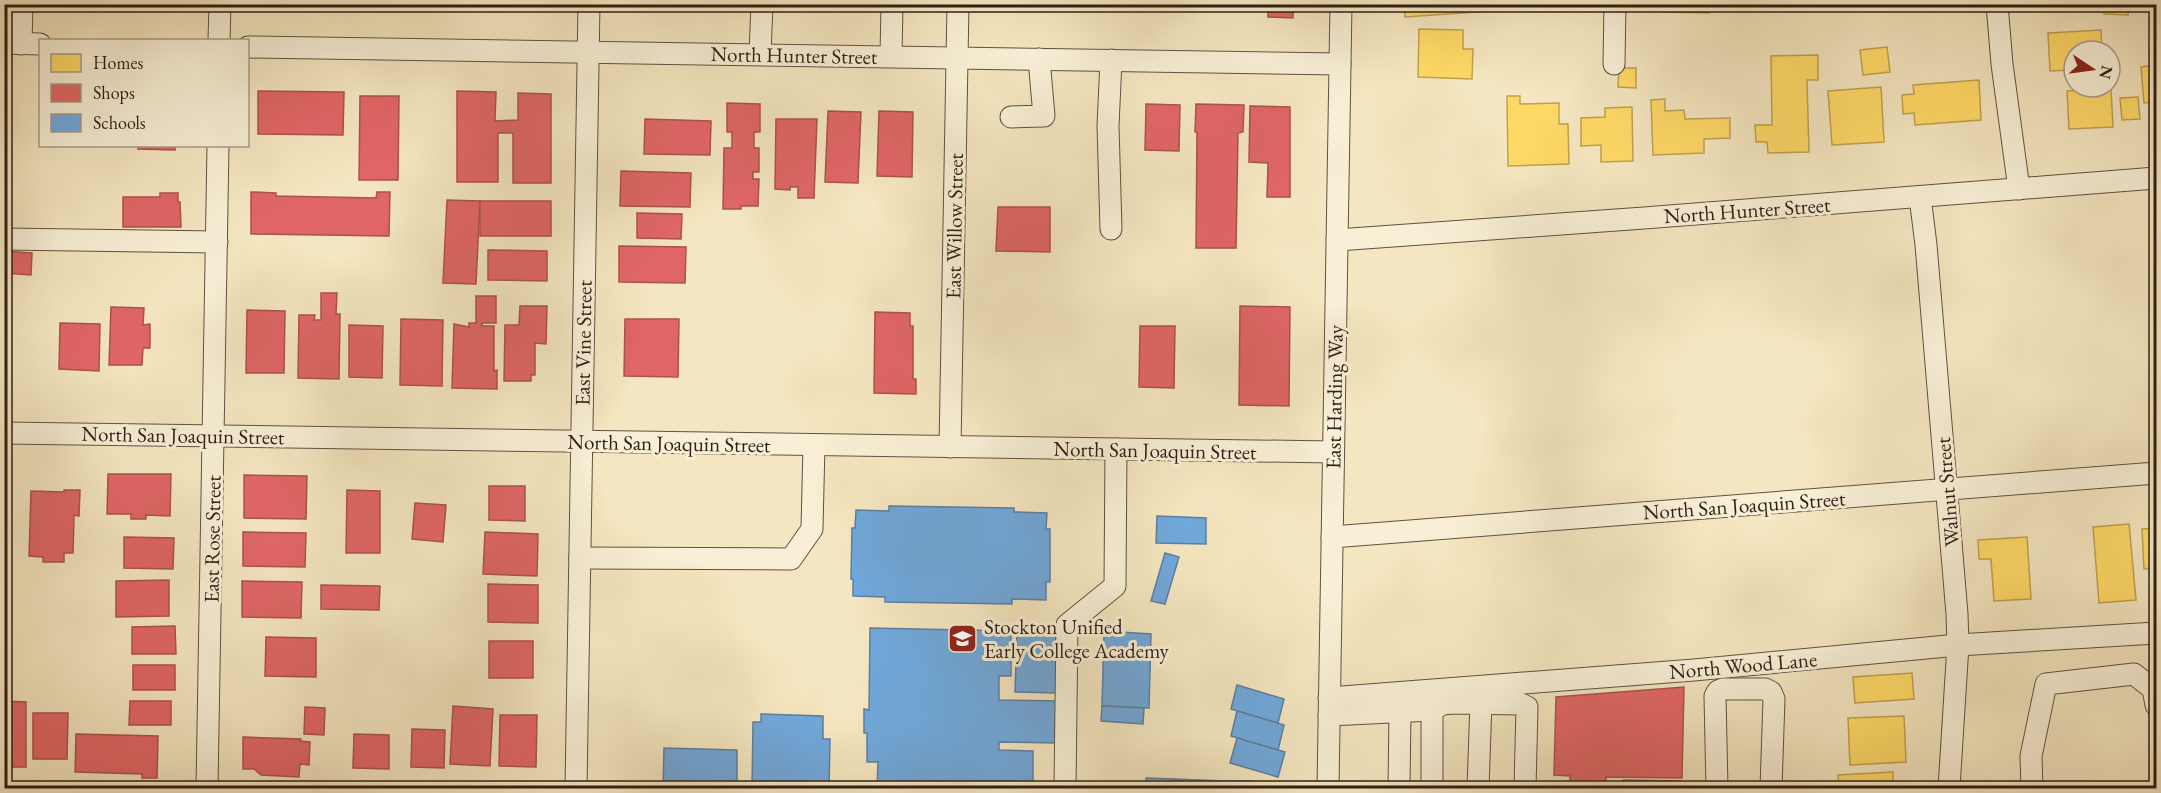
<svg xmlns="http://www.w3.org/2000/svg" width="2161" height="793" font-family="'EB Garamond',serif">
<rect width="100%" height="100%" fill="#f4e6c0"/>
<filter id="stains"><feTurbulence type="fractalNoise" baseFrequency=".00333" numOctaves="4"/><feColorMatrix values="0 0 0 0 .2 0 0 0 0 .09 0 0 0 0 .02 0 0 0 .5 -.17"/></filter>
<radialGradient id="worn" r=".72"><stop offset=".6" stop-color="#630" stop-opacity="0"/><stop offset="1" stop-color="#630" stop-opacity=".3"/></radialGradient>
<!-- homes -->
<g fill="#ffd966" stroke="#c0a14e" stroke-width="1.5">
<path d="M1404 4H1490L1491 11 1405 17Z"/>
<path d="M1660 4H1710V13L1660 12Z"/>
<path d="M2104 4H2128V15L2104 14Z"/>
<path d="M1419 29 1463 30V49H1473L1472 79 1418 77Z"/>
<path d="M2101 30 2102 51H2074V70L2050 71 2048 33Z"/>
<path d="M1887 47 1890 72 1863 75 1860 50Z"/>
<path d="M1818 55V80H1807L1809 152 1768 153 1767 142H1756L1755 125H1772L1771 56Z"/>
<path d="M2156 65V121H2155L2154 102 2144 103 2141 67Z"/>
<path d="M1619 68H1636V88L1618 87Z"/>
<path d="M1979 80 1981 120 1915 125 1914 113 1903 114 1902 95 1914 94 1913 85Z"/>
<path d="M1881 87 1884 142 1832 145 1828 91Z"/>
<path d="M2111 89 2113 127 2069 129 2067 91Z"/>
<path d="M1507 96H1520V104L1559 103V124H1568L1569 164 1508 166Z"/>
<path d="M2138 97 2140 119 2122 120 2120 98Z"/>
<path d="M1665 99V111L1684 110 1685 119 1730 118V138L1704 139V153L1653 155 1651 100Z"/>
<path d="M1632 107 1633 161 1601 162V145L1581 146V118L1605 117V108Z"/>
<path d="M2129 524 2136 600 2099 603 2093 527Z"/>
<path d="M2156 528V568L2144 569 2142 529Z"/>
<path d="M2027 537 2031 599 1994 601 1991 559H1979L1978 540Z"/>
<path d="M1912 673 1914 699 1855 703 1853 677Z"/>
<path d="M1904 716 1906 762 1850 765 1848 718Z"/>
<path d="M1893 772V788H1839L1838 775Z"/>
</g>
<!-- shops -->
<g fill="#e06666" stroke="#ab514e" stroke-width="1.5">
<path d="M1226 4H1293V18L1268 17V7H1260V11L1226 10Z"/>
<path d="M258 91 344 92 343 135 258 134Z"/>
<path d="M457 91 496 92 495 121 518 120V93L551 94V183H513V133H498V182H457Z"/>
<path d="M360 96H399L398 180H359Z"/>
<path d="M727 103 760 104V132H754V148H759V172H753V179H759L758 206H741V209H723L724 148H732V132H727Z"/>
<path d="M1146 104 1180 105 1179 151 1145 150Z"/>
<path d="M1196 104 1244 105 1243 132 1238 133 1236 248H1196L1197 132H1195Z"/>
<path d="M1250 106 1290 107V197H1267L1268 163 1249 162Z"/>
<path d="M828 111 861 112 858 183 825 182Z"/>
<path d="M879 111 913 112 912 177 877 176Z"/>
<path d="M645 119 711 121 710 155 644 154Z"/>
<path d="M776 119H817L814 198H798V187H790V190L775 189Z"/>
<path d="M138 146H175V150L138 149Z"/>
<path d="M621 171 691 173 690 207 620 206Z"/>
<path d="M251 192 276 193V196L376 198 377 192H390L389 236 251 234Z"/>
<path d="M160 193H178V202H180L181 227H123V197H160Z"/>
<path d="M447 200 480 201 476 284 443 283Z"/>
<rect x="480" y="201" width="71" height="35"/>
<path d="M998 207H1050V252L996 251Z"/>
<path d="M637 213 682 214 681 239 637 238Z"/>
<path d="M619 246 686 247 685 283 619 282Z"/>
<path d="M488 250 547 251V281L488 280Z"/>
<path d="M4 251 32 253 31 275 4 273Z"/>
<path d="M321 293H337L336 314H340L339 379 298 378 299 315H315L314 320H321Z"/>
<path d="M476 296H496V323H482V326H494V371L497 370V389L452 388 454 324 469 327V323H476Z"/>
<path d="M520 306H547L546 344 535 343V375H531V381H504L505 325H519Z"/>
<path d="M1240 306 1290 307 1289 406 1239 405Z"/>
<path d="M111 307 144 308 143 325 150 324V348H143L142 365H109Z"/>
<path d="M247 310 285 311 284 373H246Z"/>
<path d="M875 312 910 313V326H913V379H916V394L874 393Z"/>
<path d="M401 319 443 320 442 386 400 385Z"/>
<path d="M625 319H679L678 377 624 376Z"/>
<path d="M60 323 100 324 99 371 59 369Z"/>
<path d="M349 325 383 326 382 378 349 377Z"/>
<path d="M1140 326H1175L1174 388 1139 387Z"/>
<path d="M108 474H171L170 516 146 515V519H131V514H107Z"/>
<path d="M244 475 307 476 306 519 244 518Z"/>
<path d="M489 486H525V521L489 520Z"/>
<path d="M64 490H80L79 516 74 515 73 553H64V562H43V557L29 556 31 491 64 492Z"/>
<path d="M347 490 380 491V553H346Z"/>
<path d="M415 503 446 505 443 542 412 539Z"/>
<path d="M243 532 306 533 305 567 243 566Z"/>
<path d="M485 532 538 534 537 576 483 574Z"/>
<path d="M124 537 174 538 173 569 124 568Z"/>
<path d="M169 580V616L116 617V581Z"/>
<path d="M242 581 302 582 301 618 242 617Z"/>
<path d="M488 584 538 585V623L488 622Z"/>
<path d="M321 585 380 586 379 610 321 609Z"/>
<path d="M175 626 176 654H132V627Z"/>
<path d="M266 637 316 638V677L265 676Z"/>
<rect x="489" y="641" width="44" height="37"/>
<rect x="133" y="665" width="42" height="25"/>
<path d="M1684 687 1682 778 1606 777V785L1570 784V776L1554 775 1556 697Z"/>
<path d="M4 701 26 702V767H4Z"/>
<path d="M130 701H171V725H129Z"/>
<path d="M453 706 493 709 490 766 450 764Z"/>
<path d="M305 707 325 708 324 735 304 734Z"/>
<path d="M33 713H68L67 759H33Z"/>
<path d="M500 715H537L536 767 499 766Z"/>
<path d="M412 729 445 730 444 768 411 767Z"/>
<path d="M76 734 158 736 157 778H142V774L75 772Z"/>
<path d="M354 734 389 735V769L353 768Z"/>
<path d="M243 737 301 739 300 741 310 742 309 765 300 764 299 777 261 775 254 769H243Z"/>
<path d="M1623 780 1681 781V788H1623Z"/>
</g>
<!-- schools -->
<g fill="#6fa8dc" stroke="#5c7fa1" stroke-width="1.5">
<path d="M889 506 1014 508V512L1047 513 1046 529H1050V582H1046V600L1012 599V604L885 602V597L853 596V579H851L852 528H855L856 510 889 511Z"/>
<path d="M1157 516 1206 518V544L1156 543Z"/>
<path d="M1165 553 1179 557 1165 604 1151 601Z"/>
<path d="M870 628 1011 631V676H999V700L1059 701 1058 743 999 742V750L1033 751V788H877L878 762H867V733H864V709L869 710Z"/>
<path d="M1017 631 1058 632 1056 693 1015 692Z"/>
<path d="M1104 631 1151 634 1149 708 1102 706Z"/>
<path d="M1237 685 1284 699 1278 723 1231 709Z"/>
<path d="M1102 706 1144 708 1143 724 1101 721Z"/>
<path d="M1237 711 1284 725 1278 750 1231 736Z"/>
<path d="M761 714 823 716V739H830L829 788H752L753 722H761Z"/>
<path d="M1237 738 1285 752 1278 777 1230 763Z"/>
<path d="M664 748 737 750V788H663Z"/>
<path d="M1146 778 1173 779V788H1146Z"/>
<path d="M1173 779 1198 780V788H1173Z"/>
<path d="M1198 780 1225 781V788H1198Z"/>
<rect x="1225" y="781" width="27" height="7"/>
</g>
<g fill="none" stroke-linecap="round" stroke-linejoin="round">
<defs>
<g id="minor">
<path d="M1997 4 2002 64 2019 189"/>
<path d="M219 40 220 4"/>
<path d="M4 43 40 44"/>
<path d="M21 44 22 4"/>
<path d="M248 47 1340 64"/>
<path d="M760 54 762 4"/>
<path d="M891 56 892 4"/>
<path d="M1111 60 1108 126 1111 229"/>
<path d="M1614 64 1615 4"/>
<path d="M1011 117 1044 116 1039 59"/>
<path d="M1920 197 1926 245 1957 614 1958 645 1949 788"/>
<path d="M4 239 217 242"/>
<path d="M1337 240 1644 218 2156 178"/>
<path d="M4 433 1333 452"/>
<path d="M950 447 958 4"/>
<path d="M1332 537 2156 473"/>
<path d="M580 558 791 559 812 529 814 445"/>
<path d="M1329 698 1694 670 1958 645 2156 633"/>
<path d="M1329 715 1432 710 1443 704 1453 703 1521 704 1527 707 1525 788"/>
<path d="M207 788 218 146"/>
<path d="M576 788 589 4"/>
<path d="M1065 788 1067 625 1115 586 1116 449"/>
<path d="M1328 788 1341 4"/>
<path d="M1399 788 1400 713"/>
<path d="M1432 788V710"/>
<path d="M1478 788 1481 702"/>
<path d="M1717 788 1715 696 1718 691 1723 689H1765L1771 692 1774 699 1771 788"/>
<path d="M2032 788 2031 756 2046 684 2134 674 2153 689 2156 705"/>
</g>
</defs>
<!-- minor casing -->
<use href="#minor" stroke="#605141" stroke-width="23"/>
<!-- minor -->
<use href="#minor" stroke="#f8efd6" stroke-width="21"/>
</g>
<!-- icons -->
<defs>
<symbol id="school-square" viewBox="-11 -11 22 22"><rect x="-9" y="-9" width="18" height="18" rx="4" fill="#8f2418" stroke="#f8efd6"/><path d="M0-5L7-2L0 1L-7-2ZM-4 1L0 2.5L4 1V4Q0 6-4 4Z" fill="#fff"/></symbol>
</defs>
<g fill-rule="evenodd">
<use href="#school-square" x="946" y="622" width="33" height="33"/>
</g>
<g text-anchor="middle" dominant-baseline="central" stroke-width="6" stroke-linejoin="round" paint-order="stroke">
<!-- street labels -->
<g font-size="21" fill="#2e1f17" stroke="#f8efd6">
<text transform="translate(794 55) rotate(1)">North Hunter Street</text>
<text transform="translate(1747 210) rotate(-4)">North Hunter Street</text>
<text transform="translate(954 226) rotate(-89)">East Willow Street</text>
<text transform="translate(583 343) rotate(-89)">East Vine Street</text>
<text transform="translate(1334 397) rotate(-89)">East Harding Way</text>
<text transform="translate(183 435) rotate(1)">North San Joaquin Street</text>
<text transform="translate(669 443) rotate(1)">North San Joaquin Street</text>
<text transform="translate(1155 450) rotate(1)">North San Joaquin Street</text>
<text transform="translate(1947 492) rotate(-95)">Walnut Street</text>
<text transform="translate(1744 505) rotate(-4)">North San Joaquin Street</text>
<text transform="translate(212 539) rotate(-89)">East Rose Street</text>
<text transform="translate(1743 665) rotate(-5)">North Wood Lane</text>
</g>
<!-- poi labels -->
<g font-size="21" fill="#2e1f17" stroke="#f8efd6" text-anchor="start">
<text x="984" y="626">Stockton Unified<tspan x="984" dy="24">Early College Academy</tspan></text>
</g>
</g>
<!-- margin -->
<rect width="2161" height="793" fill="none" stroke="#f4e6c0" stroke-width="24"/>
<rect x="6" y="6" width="2149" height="781" fill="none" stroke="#2e1f17" stroke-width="3"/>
<rect x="12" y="12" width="2137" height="769" fill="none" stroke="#2e1f17" stroke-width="1.5"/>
<!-- legend -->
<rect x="39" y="39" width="210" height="108" fill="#f8efd6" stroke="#a79c8a" stroke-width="1.5"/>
<rect x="51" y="54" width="30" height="18" fill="#ffd966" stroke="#a79c8a" stroke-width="1.5"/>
<text x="93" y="69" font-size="18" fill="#2e1f17">Homes</text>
<rect x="51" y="84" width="30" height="18" fill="#e06666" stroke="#a79c8a" stroke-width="1.5"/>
<text x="93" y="99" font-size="18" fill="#2e1f17">Shops</text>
<rect x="51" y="114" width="30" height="18" fill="#6fa8dc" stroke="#a79c8a" stroke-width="1.5"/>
<text x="93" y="129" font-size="18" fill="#2e1f17">Schools</text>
<!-- north arrow -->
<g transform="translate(2092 69) rotate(103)"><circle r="28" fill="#f8efd6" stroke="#a79c8a" stroke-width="1.5"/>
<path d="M0-4.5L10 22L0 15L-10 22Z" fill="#8f2418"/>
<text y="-9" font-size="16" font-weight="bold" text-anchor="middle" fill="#2e1f17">N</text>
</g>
<rect width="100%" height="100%" filter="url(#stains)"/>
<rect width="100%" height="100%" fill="url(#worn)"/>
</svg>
